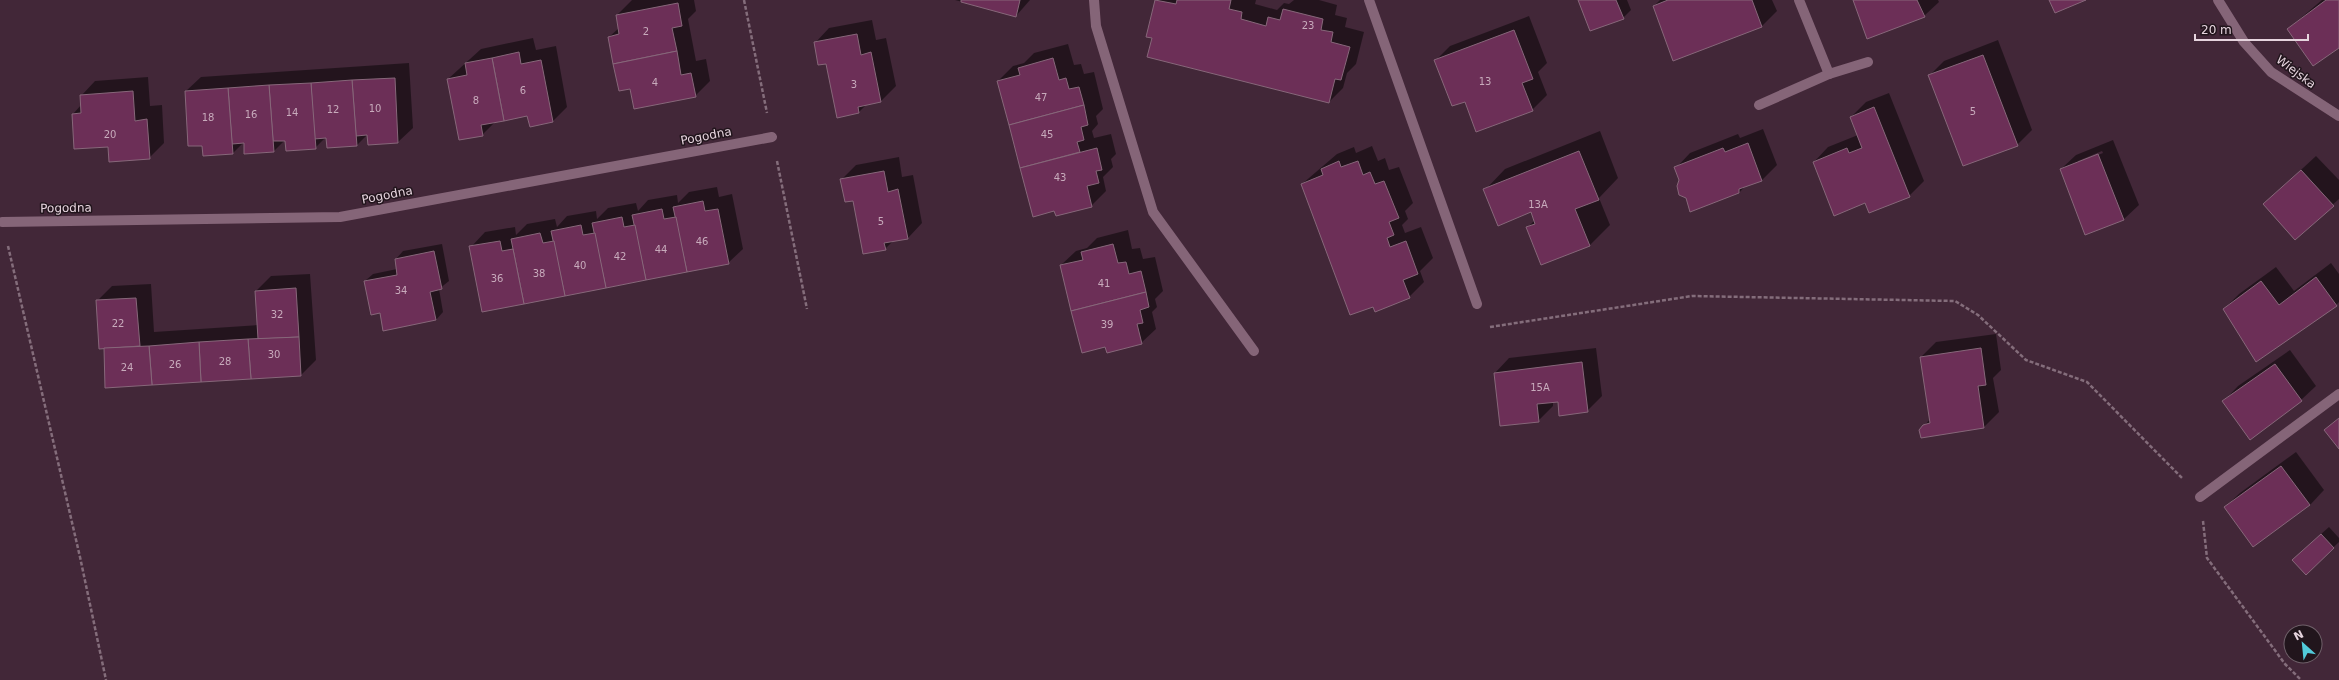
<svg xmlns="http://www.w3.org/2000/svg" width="2339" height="680" font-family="'DejaVu Sans',sans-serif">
<rect width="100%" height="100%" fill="#422738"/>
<!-- shadow -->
<g fill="#0007" fill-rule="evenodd">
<path d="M632 0H694L696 11 688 19 696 61 706 59 710 81 695 96 631 87 609 37 619 28 617 15Z"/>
<path d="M955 0H1030L1016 16Z"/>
<path d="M1157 0H1256L1255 4 1277 10 1284 3 1289 4 1294 0H1319L1337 5 1335 15 1347 18 1345 27 1364 32 1356 64 1347 73 1343 88 1329 102 1148 36Z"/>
<path d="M1579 0H1627L1631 10 1623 18Z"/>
<path d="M1660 0H1772L1777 11 1762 26 1674 60 1654 6Z"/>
<path d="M1854 0H1938L1939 2 1924 16Z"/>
<path d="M2322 0H2339V46L2288 29Z"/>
<path d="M1529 16 1547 63 1538 72 1547 95 1532 110 1465 100 1436 60 1450 46Z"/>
<path d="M872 20 876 40 886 38 896 86 881 101 867 104 859 112 815 43 829 28Z"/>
<path d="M533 38 536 50 556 46 567 107 553 121 528 115 495 122 482 135 448 79 481 49Z"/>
<path d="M1998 40 2032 130 2017 145 1929 76 1944 61Z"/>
<path d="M1068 44 1074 65 1081 64 1084 74 1094 72 1103 109 1096 116 1098 124 1092 131 1094 138 1111 134 1116 154 1111 159 1113 167 1103 177 1106 191 1091 206 1055 210 1034 216 998 81 1013 66 1024 63 1034 53Z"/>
<path d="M409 63 413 128 398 142 369 144 368 134 357 145 327 136 315 148 286 139 274 151 245 153 244 142 233 153 203 145 186 91 201 77Z"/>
<path d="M148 77 150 106 162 105 164 143 149 158 109 146 73 114 81 105V96L95 81Z"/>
<path d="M1889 93 1924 181 1909 196 1865 202 1814 162 1828 147 1858 135 1851 117 1866 102Z"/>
<path d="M1763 129 1777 165 1762 180 1746 185 1739 193 1680 180 1676 168 1690 153 1738 134 1740 138Z"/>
<path d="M1600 131 1618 178 1599 198 1610 225 1590 245 1542 264 1527 228 1535 220 1531 211 1485 190 1505 169Z"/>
<path d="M2113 140 2139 205 2124 219 2061 169 2076 155ZM2102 151 2103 153 2078 163V161Z"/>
<path d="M1372 146 1378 161 1385 158 1389 170 1399 167 1413 203 1405 211 1408 219 1402 225 1405 233 1421 227 1433 258 1420 271 1424 282 1409 297 1302 184 1337 154 1354 147 1356 153Z"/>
<path d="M2316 156 2339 180V199L2295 238 2264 204Z"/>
<path d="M899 157 902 177 913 175 922 223 908 238 894 240 885 249 841 180 856 165Z"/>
<path d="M717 187 719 197 732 194 743 249 728 263 483 311 471 247 485 232 515 227 516 235 527 224 555 219 557 227 567 216 596 211 597 219 608 208 636 203 638 211 648 200 677 195 678 203 689 192Z"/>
<path d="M1128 230 1132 249 1140 248 1143 259 1155 257 1163 291 1155 299 1157 307 1152 312 1156 329 1141 343 1106 346 1061 265 1076 251 1087 248 1097 238Z"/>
<path d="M442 244 449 281 439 289 443 312 436 320 380 312 365 281 373 274 397 269 396 259 403 251Z"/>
<path d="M2331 263 2339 274V302L2336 305 2224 309 2239 294 2276 267 2294 291Z"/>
<path d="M310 274 316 360 301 375 104 347 97 301 112 286 151 284 154 332 258 325 256 291 271 276Z"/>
<path d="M1996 334 2001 370 1993 378 1999 412 1984 427 1924 426 1931 418 1921 357 1936 342Z"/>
<path d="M1596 348 1602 396 1587 411 1559 401H1553V406L1538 421 1495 373 1509 358Z"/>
<path d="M2290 350 2316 386 2301 400 2224 401 2238 386Z"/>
<path d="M2296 452 2324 490 2310 505 2225 507 2240 493Z"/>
<path d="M2329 527 2339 538V542L2306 573 2301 552Z"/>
</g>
<!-- building -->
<g fill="#6c2f57" stroke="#87677a">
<path d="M961 0H1020L1016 17 961 2Z"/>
<path d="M1155 0 1176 4 1177 0H1231L1229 9 1242 12 1241 19 1266 26 1268 17 1280 20 1283 9 1323 19 1321 30 1333 32 1331 42 1350 47 1341 80 1335 79 1329 103 1147 57 1152 38 1146 37Z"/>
<path d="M1578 0H1616L1624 19 1590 31Z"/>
<path d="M1668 0H1752L1762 27 1673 61 1653 6Z"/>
<path d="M1853 0H1917L1925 17 1867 39Z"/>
<path d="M2049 0H2086L2055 13Z"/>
<path d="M2326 0H2339V48L2313 66 2287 29Z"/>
<path d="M678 3 682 26 672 28 677 51 613 64 608 37 619 34 616 15Z"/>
<path d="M1514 30 1533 79 1522 83 1533 111 1476 132 1465 102 1452 106 1434 60Z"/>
<path d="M857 34 861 55 871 52 881 102 858 107 859 113 837 118 826 64 818 65 814 42Z"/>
<path d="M677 51 681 75 691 73 696 97 634 109 630 89 619 91 613 64Z"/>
<path d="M519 52 521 64 541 60 553 122 530 127 527 116 504 121 492 58Z"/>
<path d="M1983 55 2018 146 1963 166 1928 75Z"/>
<path d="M492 58 504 121 481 125 483 136 459 140 447 79 467 75 465 63Z"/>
<path d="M1053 58 1059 80 1066 78 1069 89 1079 87 1084 105 1009 125 997 81 1020 75 1018 68Z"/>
<path d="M395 78 398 143 368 145 367 135 356 136 352 80Z"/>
<path d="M352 80 357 146 327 148 326 138 314 139 311 83Z"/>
<path d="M311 83 316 149 286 151 285 141H273L269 85Z"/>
<path d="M269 85 274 152 244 154V143L232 144 228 88Z"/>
<path d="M228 88 233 154 203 156 202 146H188L185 91Z"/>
<path d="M133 91 135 121 147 119 150 159 109 162 108 147 74 149 72 114 81 113 80 95Z"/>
<path d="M1084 105 1088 125 1081 127 1084 140 1077 142 1080 152 1020 168 1009 125Z"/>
<path d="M1874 107 1910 197 1869 213 1865 203 1834 216 1813 162 1847 148 1849 153 1862 148 1850 117Z"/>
<path d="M1748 143 1762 181 1739 189V193L1690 212 1686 198 1679 195 1677 186 1679 180 1674 167 1723 148 1725 152Z"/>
<path d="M1097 148 1102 170 1096 171 1099 183 1087 186 1092 207 1056 216 1054 211 1033 217 1020 168Z"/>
<path d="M1579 151 1599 200 1575 209 1590 246 1541 265 1526 227 1535 224 1531 212 1498 226 1483 189Z"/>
<path d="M2098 154 2124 220 2085 235 2060 169Z"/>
<path d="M1339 161 1341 167 1358 161 1363 175 1370 172 1375 184 1384 181 1399 218 1389 222 1394 235 1387 238 1390 247 1406 241 1418 274 1403 280 1410 298 1375 312 1373 307 1350 315 1301 184 1323 175 1321 169Z"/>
<path d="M2301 170 2334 206 2295 240 2263 204Z"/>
<path d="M884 171 888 192 898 189 908 239 884 243 886 250 863 254 853 201 845 202 840 179Z"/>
<path d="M703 201 705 211 718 209 729 264 687 272 673 207Z"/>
<path d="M662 209 664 219 676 217 687 272 646 280 632 215Z"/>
<path d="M622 217 624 227 635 225 646 280 606 288 592 223Z"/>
<path d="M581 225 583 235 595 233 606 288 565 296 551 231Z"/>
<path d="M540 233 543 243 554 241 565 296 524 304 511 239Z"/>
<path d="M500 241 502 251 513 249 524 304 482 312 469 246Z"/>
<path d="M1113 244 1118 263 1126 262 1129 274 1141 271 1146 292 1071 311 1060 265 1083 260 1081 252Z"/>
<path d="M434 251 442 289 430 292 436 320 383 331 380 313 371 315 364 281 397 275 395 259Z"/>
<path d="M2316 277 2337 306 2256 362 2223 309 2261 281 2279 305Z"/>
<path d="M296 288 299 337 258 339 255 291Z"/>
<path d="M1146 292 1149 307 1140 310 1143 323 1137 324 1142 344 1107 353 1105 347 1082 353 1071 311Z"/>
<path d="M136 298 140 346 99 349 96 300Z"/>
<path d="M299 337 301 376 251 379 248 339Z"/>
<path d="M248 339 251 379 201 382 199 342Z"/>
<path d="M199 342 201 382 152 385 149 346Z"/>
<path d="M149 346 152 385 105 388 104 348Z"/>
<path d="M1981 348 1986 385 1978 386 1984 428 1921 438 1919 430 1923 425 1930 423 1920 357Z"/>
<path d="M1582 362 1588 412 1559 416 1558 402 1537 404 1539 422 1500 426 1494 373Z"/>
<path d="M2275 364 2302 401 2250 440 2222 401Z"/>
<path d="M2339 418V449L2324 430Z"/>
<path d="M2281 466 2310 505 2253 547 2224 507Z"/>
<path d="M2321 534 2334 548 2306 575 2292 560Z"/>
</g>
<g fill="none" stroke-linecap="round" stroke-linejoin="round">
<!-- path -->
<g stroke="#846d7b" stroke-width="2.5" stroke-dasharray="4 2" stroke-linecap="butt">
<path d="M744 0 767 113"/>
<path d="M777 161 807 309"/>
<path d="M8 246 80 557 106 680"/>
<path d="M1490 327 1692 296 1955 301 1978 315 2026 360 2087 382 2183 479"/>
<path d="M2203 521 2207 558 2285 664 2301 680"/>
</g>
<!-- lane -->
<g stroke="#856578" stroke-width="10">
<path d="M1094 0 1096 26 1153 212 1254 351"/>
<path d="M1369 0 1477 304"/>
<path d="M1799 0 1829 74"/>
<path d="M1759 105 1829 74 1868 62"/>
<path d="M2200 497 2339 394"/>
</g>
<!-- street -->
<path stroke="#856578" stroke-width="10" d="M2 222 340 217 772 137"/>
<!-- secondary -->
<path stroke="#856578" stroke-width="10" d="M2218 0 2244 42 2271 72 2339 116"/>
</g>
<g text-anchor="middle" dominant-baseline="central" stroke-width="3" stroke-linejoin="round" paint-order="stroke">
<!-- number labels -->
<g font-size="10" fill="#c8abbc">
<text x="1308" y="25">23</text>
<text x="646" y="31">2</text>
<text x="1485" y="81">13</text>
<text x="655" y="82">4</text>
<text x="854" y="84">3</text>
<text x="523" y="90">6</text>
<text x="1041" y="97">47</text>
<text x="476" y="100">8</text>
<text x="375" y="108">10</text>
<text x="333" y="109">12</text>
<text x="1973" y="111">5</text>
<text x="292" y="112">14</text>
<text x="251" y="114">16</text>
<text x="208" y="117">18</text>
<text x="110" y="134">20</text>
<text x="1047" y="134">45</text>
<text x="1060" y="177">43</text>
<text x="1538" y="204">13A</text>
<text x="881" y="221">5</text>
<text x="702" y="241">46</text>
<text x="661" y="249">44</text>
<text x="620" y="256">42</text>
<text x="580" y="265">40</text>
<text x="539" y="273">38</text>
<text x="497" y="278">36</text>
<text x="1104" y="283">41</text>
<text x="401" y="290">34</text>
<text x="277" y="314">32</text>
<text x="118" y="323">22</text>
<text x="1107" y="324">39</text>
<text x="274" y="354">30</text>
<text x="225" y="361">28</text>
<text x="175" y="364">26</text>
<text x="127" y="367">24</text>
<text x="1540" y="387">15A</text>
</g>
<!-- street labels -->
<g font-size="12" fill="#e6d4de" stroke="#21151c">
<text transform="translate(2296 72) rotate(37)">Wiejska</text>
<text transform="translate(706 136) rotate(-11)">Pogodna</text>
<text transform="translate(387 195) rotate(-11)">Pogodna</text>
<text transform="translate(66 208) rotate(-1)">Pogodna</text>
</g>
</g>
<!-- north arrow -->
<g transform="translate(2303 644) rotate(333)"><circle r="19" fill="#21151c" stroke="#70616a"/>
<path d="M0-3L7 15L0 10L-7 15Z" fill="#52cbda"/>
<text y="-6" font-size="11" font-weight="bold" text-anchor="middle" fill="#e6d4de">N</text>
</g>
<!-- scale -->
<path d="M2195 34v6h113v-6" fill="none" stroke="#e6d4de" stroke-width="2"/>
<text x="2201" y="34" font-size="12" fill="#e6d4de" stroke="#21151c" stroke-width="3" paint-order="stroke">20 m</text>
</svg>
